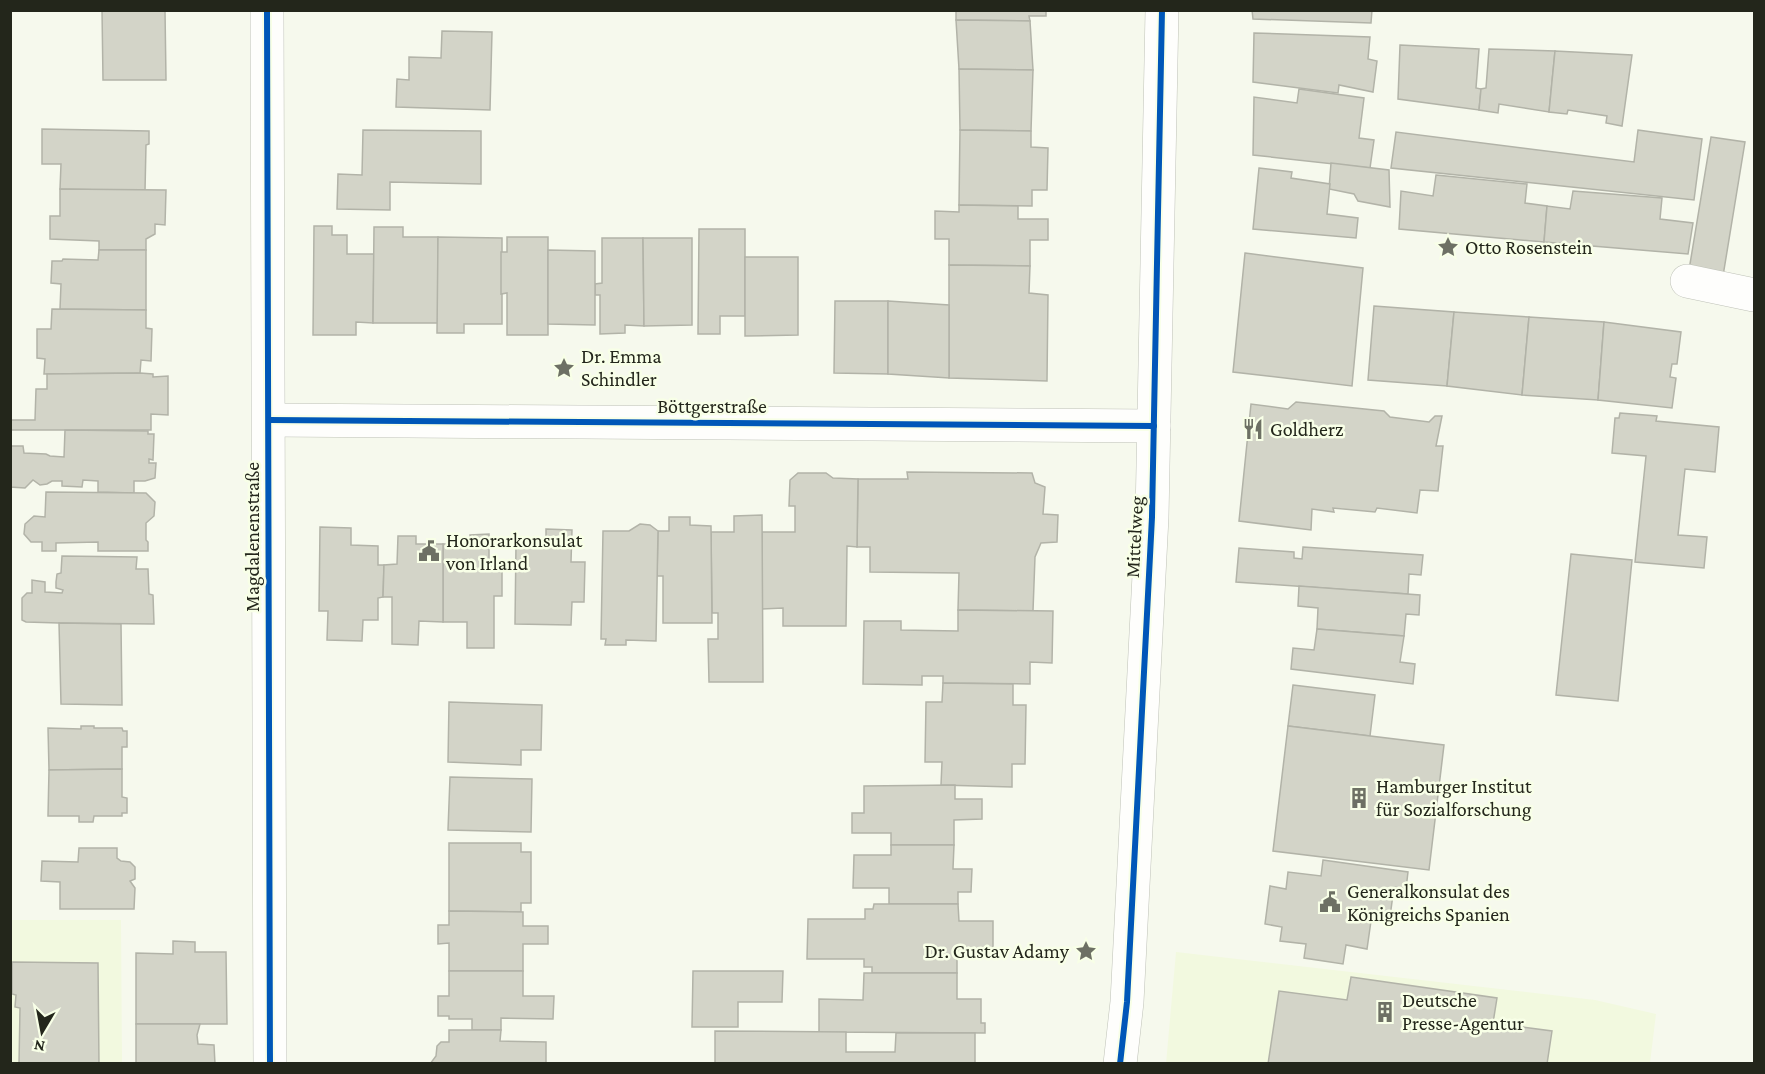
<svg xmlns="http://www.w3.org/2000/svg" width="1765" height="1074" font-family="'Crimson Pro',serif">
<rect width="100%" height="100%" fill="#f6f9ed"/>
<!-- built -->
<g fill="#f2f9df">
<path d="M11 920H121L122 1063 11 1064Z"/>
<path d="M1176 952 1595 1000 1656 1014 1650 1063 1166 1064Z"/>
</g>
<!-- building -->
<g fill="#d3d4c8" stroke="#b2b3a8" stroke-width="1.5">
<path d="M102 10H165L166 80H103Z"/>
<path d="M956 10H1046V16H1029L1030 21 956 20Z"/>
<path d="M1252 10H1372L1371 23 1253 19Z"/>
<path d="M956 20 1030 21 1033 70 959 69Z"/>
<path d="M442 31 492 32 490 110 396 107 397 79 409 80V57L441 58Z"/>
<path d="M1254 33 1370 37 1368 59 1377 61 1373 92 1339 85 1338 93 1253 82Z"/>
<path d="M1400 45 1479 49 1476 88 1481 89 1479 110 1398 99Z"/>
<path d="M1489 49 1555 51 1549 112 1499 104 1498 113 1479 110 1481 89 1486 88Z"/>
<path d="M1555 51 1632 55 1622 126 1606 123 1607 116 1568 110 1567 114 1549 112Z"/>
<path d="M959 69 1033 70 1031 131 960 130Z"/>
<path d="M1299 89 1364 98 1359 138 1374 140 1370 168 1253 155 1254 97 1297 103Z"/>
<path d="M42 129 149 131V144L146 145 145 191 60 189 61 164H42Z"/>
<path d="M363 130 481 131V184L390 182V210L337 209 338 174 362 175Z"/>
<path d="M960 130 1031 131V147L1048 148 1047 190H1032V206L959 205Z"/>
<path d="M1638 130 1702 139 1694 200 1391 168 1396 132 1634 162Z"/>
<path d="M1711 137 1745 142 1723 276 1689 270Z"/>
<path d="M1331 163 1389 170 1390 207 1358 201 1354 194 1329 189Z"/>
<path d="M1259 168 1292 172 1291 178 1330 184 1327 214 1358 218 1356 238 1253 229Z"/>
<path d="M1436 175 1527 184 1525 203 1547 206 1544 242 1399 229 1401 191 1433 196Z"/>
<path d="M60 189 166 190 165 225 155 224V234L146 239V250H99V241L50 239V216H60Z"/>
<path d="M1573 191 1662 198 1660 219 1693 223 1688 254 1544 242 1547 206 1570 209Z"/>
<path d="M959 205 1018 206V219H1048V240H1030V266L949 265V239H935V211L959 212Z"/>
<path d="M314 226H332V235H347V254H374L373 323 356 322V335H313Z"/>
<path d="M374 227H403V237H438V323H373Z"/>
<path d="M699 229H745V316H720V334H698Z"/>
<path d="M438 237 502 238V324H464V333H437Z"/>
<path d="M507 237H548V335H507V293L501 294V252H507Z"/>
<path d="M602 238H643L644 326 625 325V333L600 334V295H595V284L602 283Z"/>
<path d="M643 238H692V325L644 326Z"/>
<path d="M99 250H146V310L60 309 61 284 51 283 52 261H62L63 259 98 260Z"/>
<path d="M548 250 595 251V325L548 324Z"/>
<path d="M1245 253 1363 268 1352 386 1233 372Z"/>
<path d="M745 257H798V335L745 336Z"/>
<path d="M949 265 1030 266 1029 293 1048 295 1047 381 949 378Z"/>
<path d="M835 301H888V374L834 373Z"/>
<path d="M888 301 949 305V378L888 374Z"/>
<path d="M1374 306 1454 312 1447 386 1368 380Z"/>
<path d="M52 309 146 310V328L152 329 151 361 141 360 140 373 44 374 45 359 37 358V329H51Z"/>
<path d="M1454 312 1529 317 1522 395 1447 386Z"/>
<path d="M1529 317 1604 322 1598 400 1522 395Z"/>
<path d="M1604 322 1681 332 1677 364H1672L1670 377 1676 378 1672 408 1598 400Z"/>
<path d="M140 373 153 374V377L168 376V415L151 414V430H10V420H35L36 389H47V374Z"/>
<path d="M1296 402 1384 411 1390 417 1429 422 1435 416H1442L1436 446H1443L1438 491 1420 490 1417 513 1377 508 1375 512 1333 508 1334 512 1312 509 1311 530 1239 521 1251 404 1288 409Z"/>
<path d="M1620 413 1657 416 1656 421 1719 427 1715 472 1685 469 1678 535 1707 537 1704 568 1635 562 1646 456 1612 453 1615 418H1619Z"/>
<path d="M65 430 148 431V434H154L153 460 149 459V463H156L155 478 145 481H134V493L98 492V481L83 480 82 487 62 486V481H52L47 484 40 485 33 480 25 488 10 487V446H23L24 453 46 454 50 456 64 457Z"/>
<path d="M907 472 1032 473 1035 483 1045 487 1043 514 1058 515 1057 542 1041 543 1035 557 1033 611 958 610 959 573 870 572V547H857L858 479H908Z"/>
<path d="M798 473H826L833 478 858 479 857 547 847 546 846 626H783V608L762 609V532H795V506H789L790 480Z"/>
<path d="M46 492 146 493 155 502 154 516 146 523V540L148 542V551H98V542L56 543V551H42V542H31L24 534 25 524 34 516 45 517Z"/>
<path d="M762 515 763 682H709L708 639H718V613H712L711 532H734V516Z"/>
<path d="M669 517H690V525L711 526 712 623H663V576H657L658 531H669Z"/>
<path d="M640 524 650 525 658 531 656 641 626 640V645H605L606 639H601L603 531H629Z"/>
<path d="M320 527 351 528V545L378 546V565H384L383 597 378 598V620H363L362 641 327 640 328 611H319Z"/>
<path d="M546 529 572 530 571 562H585L584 602H572L571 625 515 624 516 544H546Z"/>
<path d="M489 534V564H502V596H494V648H467V622H443V544H470V535Z"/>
<path d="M398 536H416V544H443V622L419 621 418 645 392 644V597H383L384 565 397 564Z"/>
<path d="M1303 547 1423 555 1421 575 1409 574 1408 594 1236 582 1239 548 1294 552V558L1302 559Z"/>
<path d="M1571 554 1632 560 1618 701 1556 695Z"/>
<path d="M62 556 137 557 136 569H148L149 594 153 595 154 624 59 623 26 622 22 620V598L27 593H32V580L45 582V592L62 593 63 590 56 588V582L57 574 61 573Z"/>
<path d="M1299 586 1420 595 1419 615 1406 614 1404 636 1317 629 1318 608 1298 606Z"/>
<path d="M958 610 1053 611 1052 663 1030 662V684L943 683V676H922V685L863 684 864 621H901V630L958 631Z"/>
<path d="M59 623 121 624 122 705 61 704Z"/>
<path d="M1317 629 1404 636 1400 662 1415 664 1413 684 1291 669 1293 648 1314 650Z"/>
<path d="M943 683 1013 684V705H1026L1025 764H1012V787L941 785 942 762H925L926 702H942Z"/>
<path d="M1293 685 1375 695 1370 736 1288 726Z"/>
<path d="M449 702 542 705 541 750H521V765L448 762Z"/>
<path d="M81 726H94V728H122L123 731H127V747H122V769L49 770 48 728 81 729Z"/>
<path d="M1288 726 1444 745 1429 870 1273 851Z"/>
<path d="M122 769V797L127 798V813H122V816H94L93 822H79V816H48L49 770Z"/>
<path d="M450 777 532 779 531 832 448 830Z"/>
<path d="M955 785V799H982V819L954 820V845H891V833H852V813H864V786Z"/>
<path d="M449 843H521V852H531V903H521V912L449 911Z"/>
<path d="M891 845H954L953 869H972L971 892H958V904H889V888H853L854 855H891Z"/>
<path d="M79 848H117V858L121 861 130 862 135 867V879L130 881 135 888 134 909H60V882L41 881 42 861 78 862Z"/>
<path d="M1323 860 1408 872 1406 889 1394 887 1390 917 1372 914 1367 949 1346 945 1343 964 1304 958 1306 944 1280 941 1282 927 1265 924 1270 886 1286 889 1288 872 1321 876Z"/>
<path d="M874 904H958L959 921H993V957L957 956V973H872V967H864V959H807L808 919H865V909H873Z"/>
<path d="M449 911 523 912V926H548V944H523V971H449V943L438 944V925H449Z"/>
<path d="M173 941 195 942V952H226L227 1024H136V953L173 954Z"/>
<path d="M12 962 98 963 99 1064H19L20 1008 15 1007 16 995 12 994Z"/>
<path d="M449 971H523V996H554L553 1019 501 1018V1030H472V1019H449V1016H438V996H449Z"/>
<path d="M693 971H783L782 1002H738V1027H692Z"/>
<path d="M864 973H957V999H981V1023H985V1033L819 1032V999L863 1000Z"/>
<path d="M1351 977 1497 998 1493 1023 1552 1031 1547 1064H1268L1279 991 1347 1000Z"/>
<path d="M136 1024H200L197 1035 198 1044 214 1045 215 1064H136Z"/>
<path d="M449 1030H501L500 1041 546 1042V1064H430L436 1056 437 1046 441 1042H449Z"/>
<path d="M715 1031 846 1032V1052H895L896 1033H975V1064H715Z"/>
</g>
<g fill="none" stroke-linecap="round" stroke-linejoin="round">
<defs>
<g id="street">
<path d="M267 10C268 362 268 713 270 1064"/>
<path d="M1687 281 1754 295"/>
<path d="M269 420 1154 426"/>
</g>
<path id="secondary" d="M1120 1064 1127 1002 1152 517 1162 10"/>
</defs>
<!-- street casing -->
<use href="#street" stroke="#bfc2b8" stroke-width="34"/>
<!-- secondary casing -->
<use href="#secondary" stroke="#bfc2b8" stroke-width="34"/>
<!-- street -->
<use href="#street" stroke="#fefefc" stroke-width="33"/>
<!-- secondary -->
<use href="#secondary" stroke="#fefefc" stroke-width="33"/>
<defs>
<g id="cycleway">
<path d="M267 10C268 362 268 713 270 1064"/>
<path d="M269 420 1154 426"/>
<path d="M1120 1064 1127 1002 1152 517 1162 10"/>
</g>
</defs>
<!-- cycleway casing -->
<use href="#cycleway" stroke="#f8ffe7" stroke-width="10"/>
<!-- cycleway -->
<use href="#cycleway" stroke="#0057b8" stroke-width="6"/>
</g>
<!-- icons -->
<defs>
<symbol id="sight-bare" viewBox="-9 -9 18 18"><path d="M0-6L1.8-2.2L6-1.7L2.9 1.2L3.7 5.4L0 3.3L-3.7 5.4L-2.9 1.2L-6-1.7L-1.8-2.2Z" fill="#6d7064" stroke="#f8ffe7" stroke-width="2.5" paint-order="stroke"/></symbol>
<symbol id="restaurant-bare" viewBox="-9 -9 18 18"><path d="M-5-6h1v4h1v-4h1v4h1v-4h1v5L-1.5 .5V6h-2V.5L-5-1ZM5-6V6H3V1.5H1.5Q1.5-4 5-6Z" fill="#6d7064" stroke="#f8ffe7" stroke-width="2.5" paint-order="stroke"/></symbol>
<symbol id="civic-bare" viewBox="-9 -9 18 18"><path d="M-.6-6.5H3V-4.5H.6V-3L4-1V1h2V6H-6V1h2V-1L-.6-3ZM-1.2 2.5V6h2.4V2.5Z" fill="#6d7064" stroke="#f8ffe7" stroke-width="2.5" paint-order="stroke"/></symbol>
<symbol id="building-bare" viewBox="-9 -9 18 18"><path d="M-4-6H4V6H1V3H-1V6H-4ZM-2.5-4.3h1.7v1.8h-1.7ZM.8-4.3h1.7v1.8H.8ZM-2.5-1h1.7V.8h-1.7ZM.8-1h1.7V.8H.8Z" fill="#6d7064" stroke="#f8ffe7" stroke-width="2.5" paint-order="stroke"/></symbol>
</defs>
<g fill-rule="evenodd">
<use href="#sight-bare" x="1433" y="232" width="30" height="30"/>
<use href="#sight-bare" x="549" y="353" width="30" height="30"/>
<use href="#restaurant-bare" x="1238" y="414" width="30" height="30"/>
<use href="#civic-bare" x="414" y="536" width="30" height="30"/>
<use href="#building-bare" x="1344" y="783" width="30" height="30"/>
<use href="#civic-bare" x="1315" y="887" width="30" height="30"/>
<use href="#sight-bare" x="1071" y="936" width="30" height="30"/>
<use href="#building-bare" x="1370" y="997" width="30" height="30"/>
</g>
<g text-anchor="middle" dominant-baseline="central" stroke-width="5" stroke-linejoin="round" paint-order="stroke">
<!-- poi labels -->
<g font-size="20" fill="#23261b" stroke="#f8ffe7" text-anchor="start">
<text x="1465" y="247">Otto Rosenstein</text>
<text x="581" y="356">Dr. Emma<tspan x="581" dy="23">Schindler</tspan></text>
<text x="1270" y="429">Goldherz</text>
<text x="446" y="540">Honorarkonsulat<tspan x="446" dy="23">von Irland</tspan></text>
<text x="1376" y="786">Hamburger Institut<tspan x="1376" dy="23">für Sozialforschung</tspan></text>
<text x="1347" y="891">Generalkonsulat des<tspan x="1347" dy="23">Königreichs Spanien</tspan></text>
<text x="1069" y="951" text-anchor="end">Dr. Gustav Adamy</text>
<text x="1402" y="1000">Deutsche<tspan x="1402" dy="23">Presse-Agentur</tspan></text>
</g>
<!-- street labels -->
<g font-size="20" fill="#23261b" stroke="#f8ffe7">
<text x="712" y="406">Böttgerstraße</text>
<text transform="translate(252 537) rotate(-90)">Magdalenenstraße</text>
<text transform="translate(1134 537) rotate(-87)">Mittelweg</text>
</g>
</g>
<!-- border -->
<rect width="1765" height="1074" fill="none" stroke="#23261b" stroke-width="24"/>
<!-- north arrow -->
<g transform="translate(42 1032) rotate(190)" stroke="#f8ffe7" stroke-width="4.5" paint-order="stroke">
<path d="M0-4.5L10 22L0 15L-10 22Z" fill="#23261b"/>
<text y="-9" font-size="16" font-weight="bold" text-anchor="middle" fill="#23261b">N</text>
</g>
</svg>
